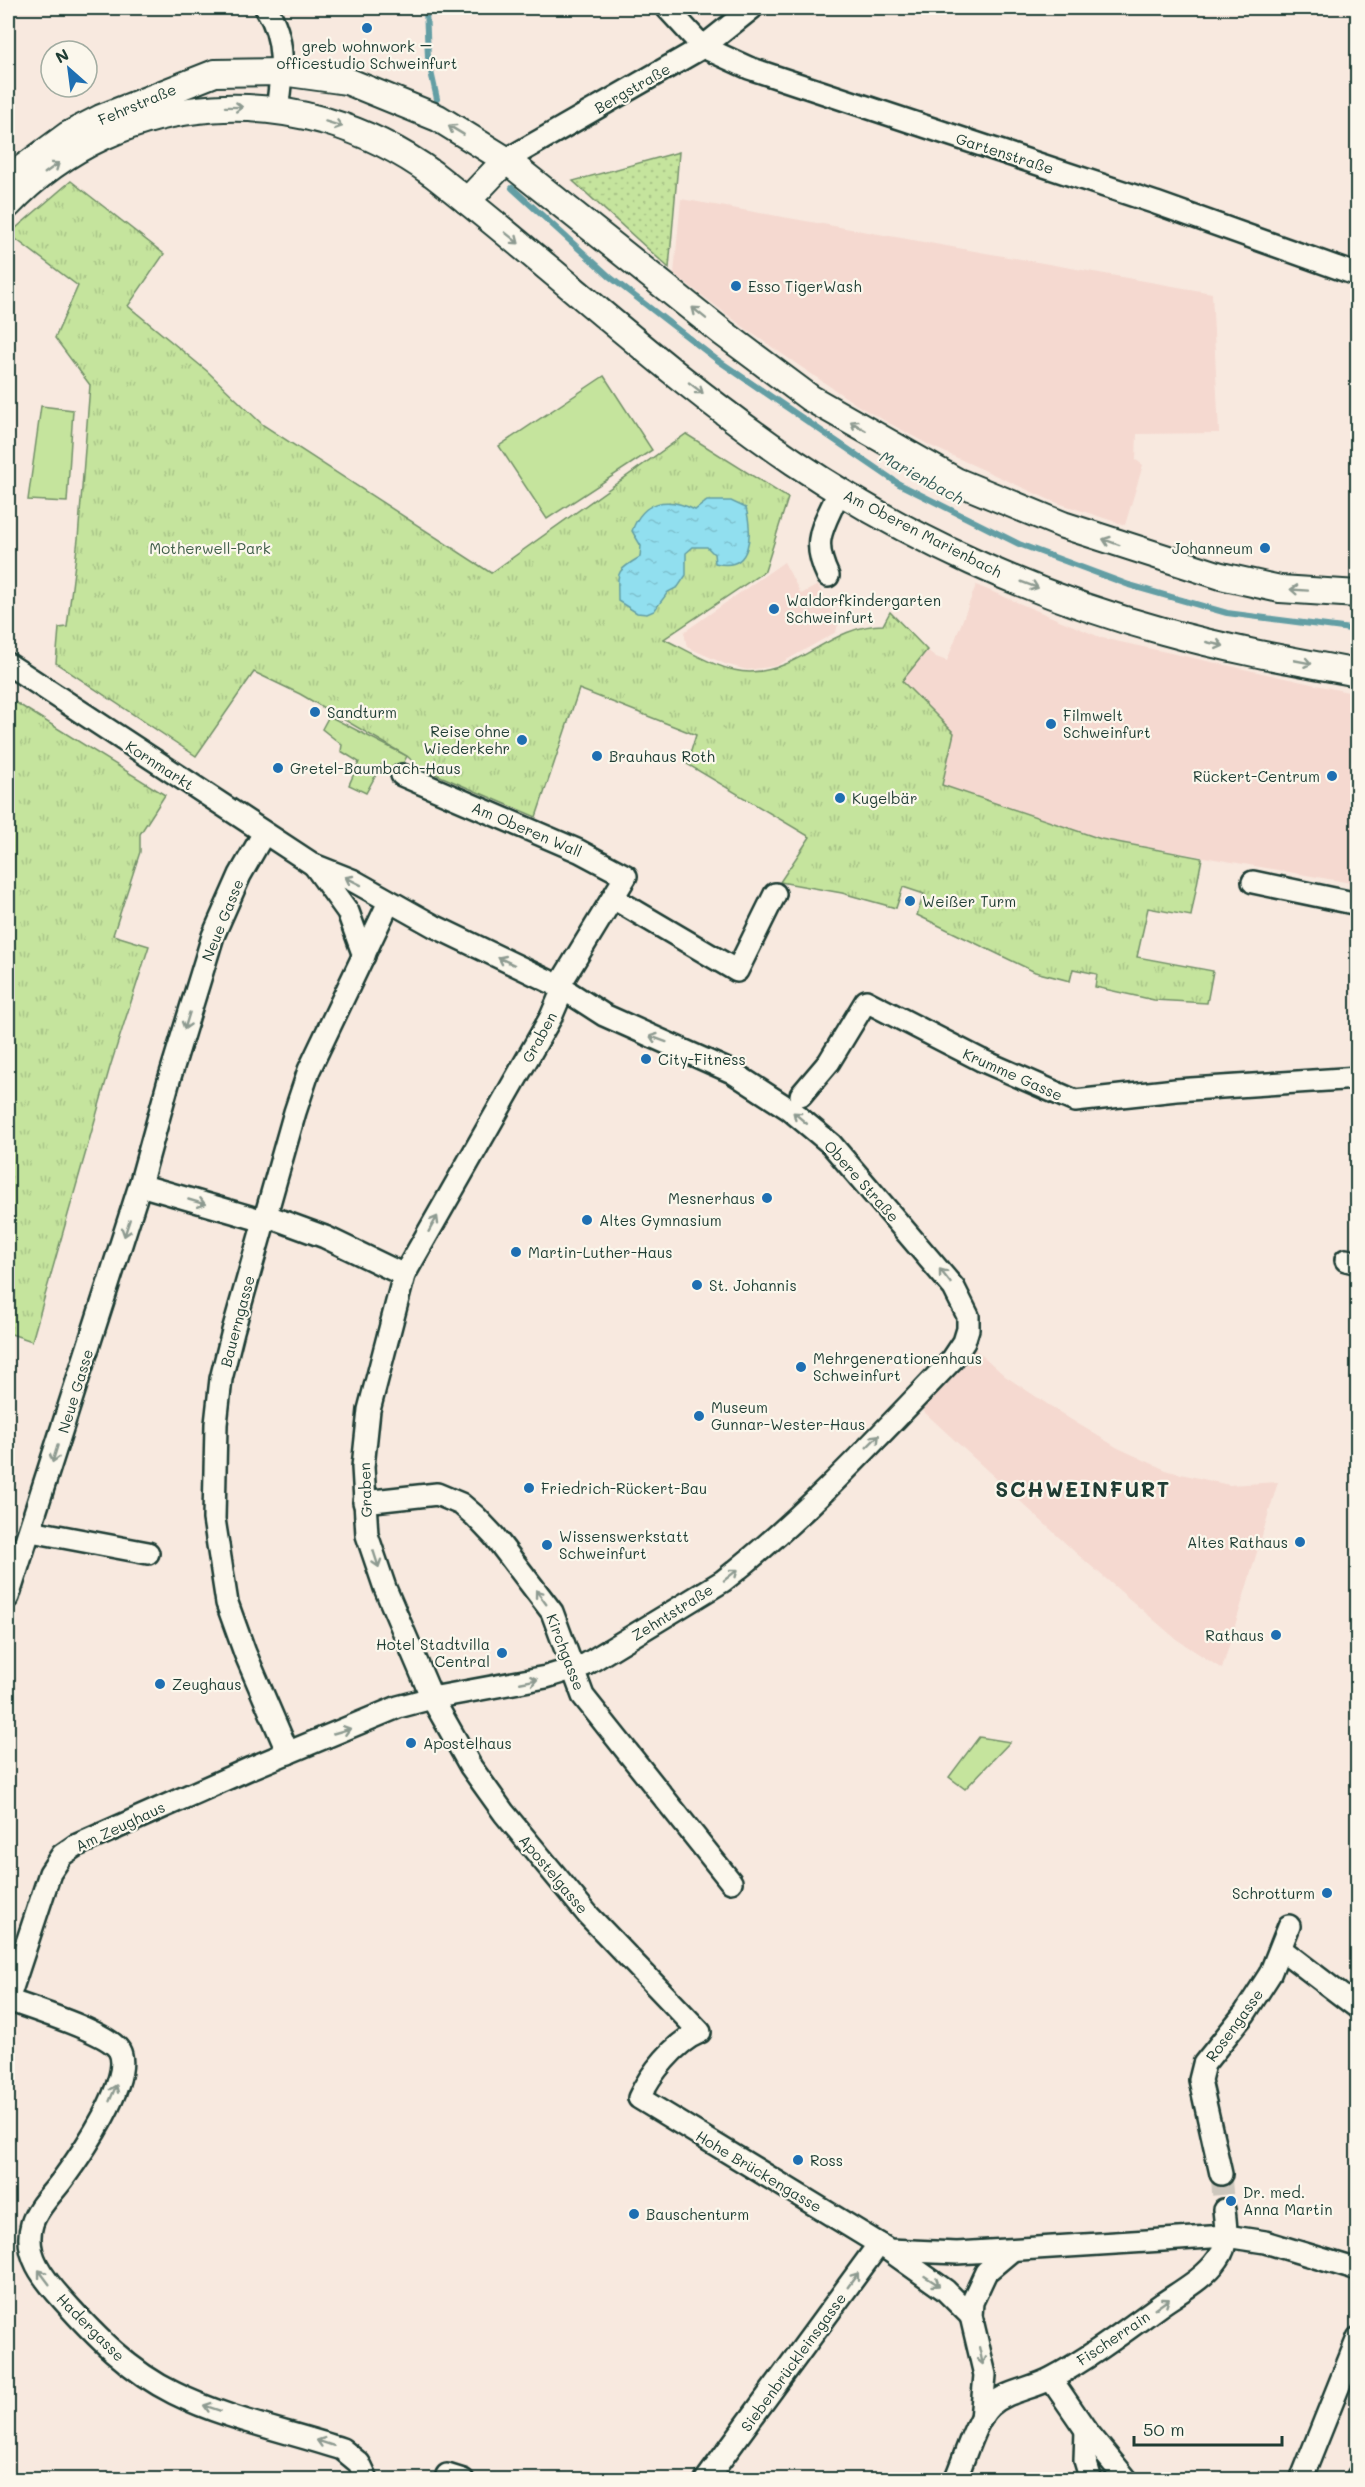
<svg xmlns="http://www.w3.org/2000/svg" width="1365" height="2487" font-family="Mali,sans-serif">
<defs>
<pattern id="park-tufts" width="24" height="20" patternUnits="userSpaceOnUse" patternTransform="scale(1.5)"><rect width="24" height="20" fill="#c5e49d"/><path d="M3 7l-1-3M5 7V3M7 7l1-3M15 17l-1-3M17 17v-4M19 17l1-3" fill="none" stroke="#a9c488"/></pattern>
<pattern id="garden-dots" width="8" height="8" patternUnits="userSpaceOnUse" patternTransform="scale(1.5)"><rect width="8" height="8" fill="#c5e49d"/><path d="M2 2h.1M6 6h.1" fill="none" stroke="#a9c488" stroke-width="1.8" stroke-linecap="round"/></pattern>
<pattern id="water-ripples" width="26" height="14" patternUnits="userSpaceOnUse" patternTransform="scale(1.5)"><rect width="26" height="14" fill="#91dfef"/><path d="M2 4q2-2 4 0t4 0M15 11q2-2 4 0t4 0" fill="none" stroke="#7dc0ce"/></pattern>
</defs>
<rect width="100%" height="100%" fill="#f8e9df"/>
<filter id="ink" filterUnits="userSpaceOnUse"><feTurbulence type="fractalNoise" baseFrequency=".0167" numOctaves="2"/><feDisplacementMap in="SourceGraphic" scale="12" xChannelSelector="R" yChannelSelector="G"/><feConvolveMatrix kernelMatrix="1 2 1 2 8 2 1 2 1" color-interpolation-filters="sRGB"/></filter>
<g filter="url(#ink)">
<!-- built -->
<g fill="#f5d9d0">
<path d="M681 199 1212 293 1219 433 1137 434 1136 460 1143 465 1125 525 1052 501 931 446 860 407 750 332 674 274Z"/>
<path d="M784 562 801 594 818 585 838 624 836 632 776 666 747 670 725 664 687 647 684 632Z"/>
<path d="M976 585 1102 638 1357 694V884L1101 839 942 785 901 681 927 650 936 657 947 661Z"/>
<path d="M973 1347 1005 1376 1070 1419 1118 1448 1168 1471 1229 1485 1278 1482 1222 1669 1176 1639 1076 1553 921 1409Z"/>
</g>
<!-- grass -->
<g fill="#c5e49d" stroke="#729068" stroke-width="1.5">
<path d="M604 376 652 450 547 519 499 446Z"/>
<path d="M41 406 73 410 67 502 28 500Z"/>
<path d="M329 716 407 756 399 771 382 764 366 793 349 785 359 762 341 751 342 745 322 729Z"/>
<path d="M979 1737 1010 1742 965 1789 949 1777Z"/>
</g>
<!-- park -->
<g fill="url(#park-tufts)" stroke="#729068" stroke-width="1.5">
<path d="M71 181 164 254 128 306 207 371 263 425 491 573 686 434 788 498 765 571 664 639C689 651 721 672 750 672 799 672 832 625 883 625L890 612 927 650 902 681 954 733 942 785 1101 839 1202 858 1191 916 1148 908 1137 957 1213 971 1207 1003 1154 1000 1095 987 1097 974 1073 969 1070 981 1035 972 917 915 924 894 903 887 896 908 842 893 780 882 810 837 687 764 696 735 579 689 536 817 419 767 407 756 300 694 254 672 196 756 56 663 59 628 67 627 78 539 90 385 55 338 78 286 9 234Z"/>
<path d="M15 702 165 795 140 834V852L113 935 149 946 110 1067 32 1341 8 1333V714Z"/>
</g>
<!-- garden -->
<path fill="url(#garden-dots)" stroke="#729068" stroke-width="1.5" d="M679 152 669 268 573 181Z"/>
<!-- water -->
<path fill="url(#water-ripples)" stroke="#639ea4" stroke-width="1.5" d="M707 501H731L746 508C752 532 753 573 715 563L714 554 707 547H693L686 553V575L678 587 668 592 654 611 647 614 637 613 618 601C618 572 614 572 640 557L641 546 632 531C643 500 667 496 695 510Z"/>
<g fill="none" stroke-linecap="round" stroke-linejoin="round">
<!-- stream -->
<g stroke="#639ea4" stroke-width="6">
<path d="M426 8 428 58 437 99"/>
<path d="M512 188 610 277 716 359 899 484 1019 544 1129 585 1227 613 1358 630"/>
</g>
<!-- minor-tunnel -->
<path stroke="#cdc7bd" stroke-width="21" stroke-dasharray="21 10" stroke-linecap="butt" d="M1221 2174 1224 2210"/>
<defs>
<g id="minor">
<path d="M266 8C287 40 282 74 277 110"/>
<path d="M667 8 703 47 749 68 1156 203 1358 275"/>
<path d="M506 160 703 47 752 8"/>
<path d="M828 576C810 538 824 527 839 491"/>
<path d="M8 664 314 865 352 880 434 926 559 986 604 1015 732 1072 789 1109 831 1144 954 1288 968 1316V1329L964 1342 952 1360C879 1436 806 1516 723 1581L585 1665 546 1677 432 1698 398 1707 251 1768 75 1846 62 1855 50 1873 8 2000"/>
<path d="M402 775 579 851 626 876 559 986"/>
<path d="M314 865 348 912 364 956"/>
<path d="M1253 882 1358 904"/>
<path d="M613 898 737 971 775 894"/>
<path d="M559 986 560 996 551 1017 404 1275 369 1410 363 1467 367 1535 385 1588 432 1698 471 1767 504 1813 589 1916 700 2032C675 2042 650 2074 639 2098L889 2250 957 2253 1226 2236 1265 2242 1358 2270"/>
<path d="M801 1095 829 1062 866 1001 981 1060 1075 1101 1176 1090 1358 1078"/>
<path d="M140 1185 264 1221"/>
<path d="M265 1215 325 1237 404 1275"/>
<path d="M1346 1260 1358 1263"/>
<path d="M364 1502 437 1494 461 1504 475 1516 494 1536 552 1612 583 1696 731 1882"/>
<path d="M31 1531 148 1553"/>
<path d="M8 1597 140 1185 169 1080 213 936 240 875 264 833"/>
<path d="M288 1753 245 1653 227 1603 214 1519 216 1424 221 1379 233 1331 295 1112 309 1070 389 902"/>
<path d="M1281 1949 1358 2008"/>
<path d="M8 2000C30 2008 108 2032 119 2050 135 2078 80 2156 63 2179 53 2193 37 2207 32 2224 23 2254 44 2279 63 2300 95 2336 129 2371 174 2393 226 2419 287 2431 342 2449L359 2463 367 2480"/>
<path d="M1221 2174 1200 2080 1204 2064 1245 2013 1270 1974 1289 1926"/>
<path d="M890 2251 945 2290 971 2316"/>
<path d="M1051 2379 1086 2430 1127 2480"/>
<path d="M981 2419 985 2375 971 2316 972 2302 986 2272 1011 2251"/>
<path d="M1086 2430 1085 2460 1091 2480"/>
<path d="M447 2475 463 2480"/>
<path d="M706 2480 879 2244"/>
<path d="M955 2480C964 2460 975 2420 990 2406 1008 2390 1032 2389 1052 2378 1091 2357 1126 2330 1162 2304 1181 2291 1205 2278 1218 2259 1229 2244 1226 2227 1224 2210"/>
<path d="M1301 2480 1358 2338"/>
<path d="M1356 2480 1358 2476"/>
</g>
<g id="major">
<path d="M8 179 68 135 101 118 215 73 282 72 347 81 438 118 506 160 723 333 810 398 956 481 1063 525 1221 576 1280 589 1358 594"/>
<path d="M467 201 506 160"/>
<path d="M8 205C122 85 301 78 433 174 554 268 667 376 794 462 905 537 1034 596 1163 631 1227 649 1293 661 1358 673"/>
</g>
</defs>
<!-- minor casing -->
<use href="#minor" stroke="#1f3d34" stroke-width="26"/>
<!-- major casing -->
<use href="#major" stroke="#1f3d34" stroke-width="30"/>
<!-- minor -->
<use href="#minor" stroke="#fbf7ec" stroke-width="21"/>
<!-- major -->
<use href="#major" stroke="#fbf7ec" stroke-width="26"/>
</g>
<!-- one-way arrows -->
<defs><path id="oneway-shaft" d="M-6 0H5M1.5-3L5.5 0L1.5 3" fill="none" stroke-width="1.6" stroke-linecap="round" stroke-linejoin="round" transform="scale(1.5)"/></defs>
<g stroke="#8d9a90">
<use href="#oneway-shaft" transform="translate(234 107) rotate(1)"/>
<use href="#oneway-shaft" transform="translate(334 124) rotate(17)"/>
<use href="#oneway-shaft" transform="translate(456 130) rotate(-149)"/>
<use href="#oneway-shaft" transform="translate(52 168) rotate(-36)"/>
<use href="#oneway-shaft" transform="translate(512 238) rotate(39)"/>
<use href="#oneway-shaft" transform="translate(699 313) rotate(-141)"/>
<use href="#oneway-shaft" transform="translate(696 388) rotate(38)"/>
<use href="#oneway-shaft" transform="translate(858 426) rotate(-149)"/>
<use href="#oneway-shaft" transform="translate(1111 542) rotate(-160)"/>
<use href="#oneway-shaft" transform="translate(1030 585) rotate(21)"/>
<use href="#oneway-shaft" transform="translate(1299 590) rotate(-176)"/>
<use href="#oneway-shaft" transform="translate(1215 644) rotate(13)"/>
<use href="#oneway-shaft" transform="translate(1303 662) rotate(11)"/>
<use href="#oneway-shaft" transform="translate(353 881) rotate(-153)"/>
<use href="#oneway-shaft" transform="translate(506 961) rotate(-155)"/>
<use href="#oneway-shaft" transform="translate(187 1021) rotate(107)"/>
<use href="#oneway-shaft" transform="translate(658 1039) rotate(-160)"/>
<use href="#oneway-shaft" transform="translate(800 1118) rotate(-140)"/>
<use href="#oneway-shaft" transform="translate(197 1202) rotate(16)"/>
<use href="#oneway-shaft" transform="translate(433 1224) rotate(-60)"/>
<use href="#oneway-shaft" transform="translate(127 1228) rotate(108)"/>
<use href="#oneway-shaft" transform="translate(945 1276) rotate(-128)"/>
<use href="#oneway-shaft" transform="translate(873 1441) rotate(-45)"/>
<use href="#oneway-shaft" transform="translate(55 1454) rotate(107)"/>
<use href="#oneway-shaft" transform="translate(376 1559) rotate(72)"/>
<use href="#oneway-shaft" transform="translate(731 1575) rotate(-38)"/>
<use href="#oneway-shaft" transform="translate(541 1597) rotate(-126)"/>
<use href="#oneway-shaft" transform="translate(529 1681) rotate(-11)"/>
<use href="#oneway-shaft" transform="translate(342 1731) rotate(-16)"/>
<use href="#oneway-shaft" transform="translate(113 2093) rotate(-67)"/>
<use href="#oneway-shaft" transform="translate(44 2277) rotate(-127)"/>
<use href="#oneway-shaft" transform="translate(853 2280) rotate(-54)"/>
<use href="#oneway-shaft" transform="translate(932 2281) rotate(33)"/>
<use href="#oneway-shaft" transform="translate(1162 2304) rotate(-35)"/>
<use href="#oneway-shaft" transform="translate(981 2356) rotate(78)"/>
<use href="#oneway-shaft" transform="translate(212 2408) rotate(-162)"/>
<use href="#oneway-shaft" transform="translate(325 2443) rotate(-162)"/>
</g>
</g>
<!-- markers -->
<g fill="#1f6fb2" stroke="#fbf7ec" stroke-width="2">
<circle cx="367" cy="28" r="6"/>
<circle cx="736" cy="286" r="6"/>
<circle cx="1265" cy="548" r="6"/>
<circle cx="774" cy="609" r="6"/>
<circle cx="315" cy="712" r="6"/>
<circle cx="1051" cy="724" r="6"/>
<circle cx="522" cy="740" r="6"/>
<circle cx="597" cy="756" r="6"/>
<circle cx="278" cy="768" r="6"/>
<circle cx="1332" cy="776" r="6"/>
<circle cx="840" cy="798" r="6"/>
<circle cx="910" cy="901" r="6"/>
<circle cx="646" cy="1059" r="6"/>
<circle cx="767" cy="1198" r="6"/>
<circle cx="587" cy="1220" r="6"/>
<circle cx="516" cy="1252" r="6"/>
<circle cx="697" cy="1285" r="6"/>
<circle cx="801" cy="1367" r="6"/>
<circle cx="699" cy="1416" r="6"/>
<circle cx="529" cy="1488" r="6"/>
<circle cx="1300" cy="1542" r="6"/>
<circle cx="547" cy="1545" r="6"/>
<circle cx="1276" cy="1635" r="6"/>
<circle cx="502" cy="1653" r="6"/>
<circle cx="160" cy="1684" r="6"/>
<circle cx="411" cy="1743" r="6"/>
<circle cx="1327" cy="1893" r="6"/>
<circle cx="798" cy="2160" r="6"/>
<circle cx="1231" cy="2201" r="6"/>
<circle cx="634" cy="2214" r="6"/>
</g>
<g text-anchor="middle" dominant-baseline="central" stroke-width="4.5" stroke-linejoin="round" paint-order="stroke">
<!-- poi labels -->
<g font-size="15" fill="#1f3d34" stroke="#fbf7ec" text-anchor="start">
<text x="367" y="46" text-anchor="middle">greb wohnwork –<tspan x="367" dy="17">officestudio Schweinfurt</tspan></text>
<text x="748" y="286">Esso TigerWash</text>
<text x="1253" y="548" text-anchor="end">Johanneum</text>
<text x="786" y="600">Waldorfkindergarten<tspan x="786" dy="17">Schweinfurt</tspan></text>
<text x="327" y="712">Sandturm</text>
<text x="1063" y="715">Filmwelt<tspan x="1063" dy="17">Schweinfurt</tspan></text>
<text x="510" y="731" text-anchor="end">Reise ohne<tspan x="510" dy="17">Wiederkehr</tspan></text>
<text x="609" y="756">Brauhaus Roth</text>
<text x="290" y="768">Gretel-Baumbach-Haus</text>
<text x="1320" y="776" text-anchor="end">Rückert-Centrum</text>
<text x="852" y="798">Kugelbär</text>
<text x="922" y="901">Weißer Turm</text>
<text x="658" y="1059">City-Fitness</text>
<text x="755" y="1198" text-anchor="end">Mesnerhaus</text>
<text x="599" y="1220">Altes Gymnasium</text>
<text x="528" y="1252">Martin-Luther-Haus</text>
<text x="709" y="1285">St. Johannis</text>
<text x="813" y="1358">Mehrgenerationenhaus<tspan x="813" dy="17">Schweinfurt</tspan></text>
<text x="711" y="1407">Museum<tspan x="711" dy="17">Gunnar-Wester-Haus</tspan></text>
<text x="541" y="1488">Friedrich-Rückert-Bau</text>
<text x="559" y="1536">Wissenswerkstatt<tspan x="559" dy="17">Schweinfurt</tspan></text>
<text x="1288" y="1542" text-anchor="end">Altes Rathaus</text>
<text x="1264" y="1635" text-anchor="end">Rathaus</text>
<text x="490" y="1644" text-anchor="end">Hotel Stadtvilla<tspan x="490" dy="17">Central</tspan></text>
<text x="172" y="1684">Zeughaus</text>
<text x="423" y="1743">Apostelhaus</text>
<text x="1315" y="1893" text-anchor="end">Schrotturm</text>
<text x="810" y="2160">Ross</text>
<text x="1243" y="2192">Dr. med.<tspan x="1243" dy="17">Anna Martin</tspan></text>
<text x="646" y="2214">Bauschenturm</text>
</g>
<!-- street labels -->
<g font-size="15" fill="#1f3d34" stroke="#fbf7ec">
<text transform="translate(632 88) rotate(-30)">Bergstraße</text>
<text transform="translate(137 104) rotate(-23)">Fehrstraße</text>
<text transform="translate(1005 153) rotate(18)">Gartenstraße</text>
<text transform="translate(923 533) rotate(27)">Am Oberen Marienbach</text>
<text transform="translate(160 765) rotate(33)">Kornmarkt</text>
<text transform="translate(527 829) rotate(23)">Am Oberen Wall</text>
<text transform="translate(222 920) rotate(-68)">Neue Gasse</text>
<text transform="translate(539 1037) rotate(-61)">Graben</text>
<text transform="translate(1013 1074) rotate(24)">Krumme Gasse</text>
<text transform="translate(862 1181) rotate(48)">Obere Straße</text>
<text transform="translate(237 1321) rotate(-75)">Bauerngasse</text>
<text transform="translate(75 1391) rotate(-73)">Neue Gasse</text>
<text transform="translate(365 1490) rotate(-92)">Graben</text>
<text transform="translate(672 1612) rotate(-32)">Zehntstraße</text>
<text transform="translate(566 1652) rotate(69)">Kirchgasse</text>
<text transform="translate(120 1826) rotate(-25)">Am Zeughaus</text>
<text transform="translate(554 1874) rotate(50)">Apostelgasse</text>
<text transform="translate(1234 2025) rotate(-54)">Rosengasse</text>
<text transform="translate(759 2171) rotate(31)">Hohe Brückengasse</text>
<text transform="translate(91 2327) rotate(45)">Hadergasse</text>
<text transform="translate(1113 2338) rotate(-34)">Fischerrain</text>
<text transform="translate(793 2362) rotate(-54)">Siebenbrückleinsgasse</text>
</g>
<!-- park labels -->
<g font-size="15" fill="#405e49" stroke="#fbf7ec">
<text x="210" y="548">Motherwell-Park</text>
</g>
<!-- water labels -->
<g font-size="16" font-style="italic" fill="#365d59" stroke="#fbf7ec">
<text transform="translate(922 477) rotate(29)">Marienbach</text>
</g>
<!-- district labels -->
<g font-size="21" font-weight="bold" letter-spacing="1.5" fill="#1f3d34" stroke="#fbf7ec">
<text x="1083" y="1488">SCHWEINFURT</text>
</g>
</g>
<!-- margin -->
<rect width="1365" height="2487" fill="none" stroke="#fbf7ec" stroke-width="30"/>
<rect x="15" y="15" width="1335" height="2457" fill="none" stroke="#1f3d34" stroke-width="2" filter="url(#ink)"/>
<!-- north arrow -->
<g transform="translate(69 69) rotate(332)"><circle r="28" fill="#fbf7ec" stroke="#a3ada2" stroke-width="1.5"/>
<path d="M0-4.5L10 22L0 15L-10 22Z" fill="#1f6fb2"/>
<text y="-9" font-size="16" font-weight="bold" text-anchor="middle" fill="#1f3d34">N</text>
</g>
<!-- scale -->
<path d="M1134 2436v9h148v-9" fill="none" stroke="#1f3d34" stroke-width="3"/>
<text x="1143" y="2436" font-size="18" fill="#1f3d34" stroke="#fbf7ec" stroke-width="4.5" paint-order="stroke">50 m</text>
</svg>
